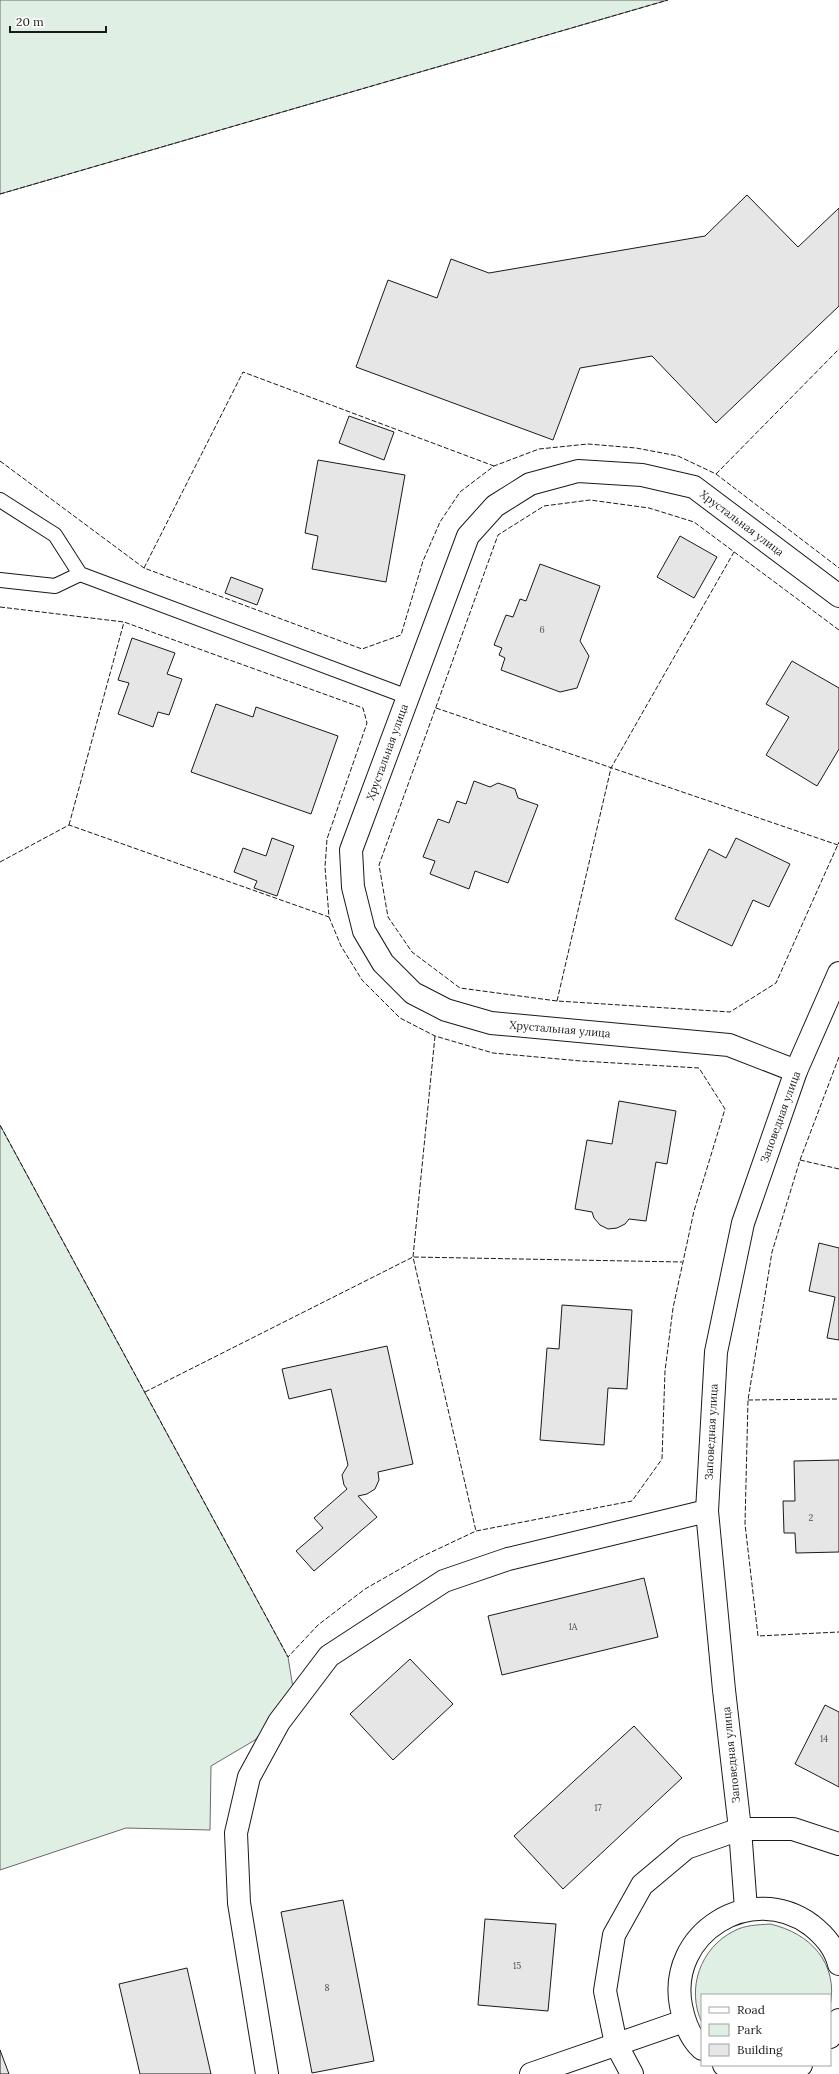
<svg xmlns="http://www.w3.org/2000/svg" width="839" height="2074" font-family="Lora,serif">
<rect width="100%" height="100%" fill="#fff"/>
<!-- green -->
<g fill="#e0efe3" stroke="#6a6a6a">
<path d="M0 0H668L0 194Z"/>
<path d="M0 1125 288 1657 294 1694 255 1740 211 1766 210 1830 126 1828 0 1870Z"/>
<path d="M770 1924C810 1933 839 1963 830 2007V1995H702V2023C686 1989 700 1948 734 1931 745 1925 757 1925 770 1924Z"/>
</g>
<!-- building -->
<g fill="#e6e6e6" stroke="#1a1a1a">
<path d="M747 195 798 247 839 208V306L716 423 652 356 580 368 553 440 356 367 388 280 437 298 451 259 489 273 705 236Z"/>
<path d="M349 416 394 432 384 460 339 443Z"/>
<path d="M318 460 405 475 386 582 312 569 318 536 305 533Z"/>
<path d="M680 536 717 557 694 598 657 577Z"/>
<path d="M540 564 600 586 580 641 589 656 577 688 560 692 501 670 505 658 499 655 502 648 494 645 506 615 513 617 520 599 526 601Z"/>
<path d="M231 577 263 589 257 605 225 593Z"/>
<path d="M132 638 175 653 167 674 182 679 169 715 158 712 153 727 118 714 129 683 118 680Z"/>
<path d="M792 661 839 688V749L817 786 766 755 789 717 766 704Z"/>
<path d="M216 704 253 717 256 707 338 736 311 814 191 772Z"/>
<path d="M474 781 490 787 498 783 515 789 518 798 538 805 508 883 475 871 469 889 430 874 435 861 423 857 438 819 449 823 457 801 466 804Z"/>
<path d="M272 838 294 846 277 896 254 888 257 881 234 872 243 848 266 856Z"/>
<path d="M736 838 790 864 769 907 753 900 732 946 675 919 709 849 726 858Z"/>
<path d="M619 1101 676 1111 667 1164 656 1162 646 1221 629 1219 625 1224 617 1228 608 1229 600 1225 594 1218 592 1212 575 1209 587 1140 612 1144Z"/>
<path d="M819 1243 839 1248V1340L827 1338 835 1297 809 1291Z"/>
<path d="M562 1305 632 1310 627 1389 608 1388 604 1445 540 1440 547 1348 559 1349Z"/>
<path d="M387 1346 413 1464 378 1472 379 1480 375 1489 367 1494 358 1496 377 1517 314 1571 296 1551 323 1528 314 1518 347 1489 344 1485 342 1475 348 1465 331 1389 289 1399 282 1369Z"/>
<path d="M839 1460V1552L796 1553 795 1533H784L783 1501H795L794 1461Z"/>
<path d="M644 1578 658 1637 502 1675 488 1616Z"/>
<path d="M410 1659 453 1704 393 1760 350 1714Z"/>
<path d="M825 1705 839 1712V1787L795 1764Z"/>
<path d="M634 1726 682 1778 563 1889 514 1836Z"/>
<path d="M343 1900 374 2061 312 2073 281 1912Z"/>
<path d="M485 1919 556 1924 548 2011 478 2005Z"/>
<path d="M187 1968 211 2074H140L119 1984Z"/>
<path d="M0 2050 9 2074H0Z"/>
</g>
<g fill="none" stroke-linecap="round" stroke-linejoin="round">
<defs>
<g id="service">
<path d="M0 500 55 535 80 574 408 697"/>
<path d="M0 580 55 586 80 574"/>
</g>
<g id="minor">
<path d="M796 1071 729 1045 491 1023 446 1010 413 993 383 963 364 931 353 887 351 850 468 536 495 506 530 484 578 471 642 475 694 487 839 596"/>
<path d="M746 1909 740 1829 724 1690 707 1511 716 1352 743 1223 796 1071 839 973"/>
<path d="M830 2037 839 2020"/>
<path d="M702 2049C690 2038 684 2021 681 2006 667 1933 751 1881 811 1925 824 1935 835 1948 839 1964"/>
<path d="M724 2065 744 2073 767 2074"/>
<path d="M267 2074 239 1903 236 1833 249 1777 279 1722 329 1656 444 1581 508 1559 707 1511"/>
<path d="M531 2074 684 2021"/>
<path d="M632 2074 616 2044 605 1991 614 1935 642 1885 686 1848 740 1829H793L839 1844"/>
<path d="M773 2074 801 2065"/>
</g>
</defs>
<!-- service casing -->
<use href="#service" stroke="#1a1a1a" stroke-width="16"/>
<!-- minor casing -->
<use href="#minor" stroke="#1a1a1a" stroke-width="24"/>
<!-- service -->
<use href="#service" stroke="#fff" stroke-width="14"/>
<!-- minor -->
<use href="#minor" stroke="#fff" stroke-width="22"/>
<!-- fence -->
<g stroke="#1a1a1a" stroke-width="1" stroke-dasharray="5 2" stroke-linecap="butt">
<path d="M0 194 668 0"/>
<path d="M0 461 144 568 362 649 401 635 423 561 440 522 460 492 494 466 539 449 588 444 636 448 678 456 716 474 839 568"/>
<path d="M716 474 839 349"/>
<path d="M144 568 243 372 494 466"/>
<path d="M0 607 124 622 363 708 367 723 327 839 325 867 329 917 341 946 362 980 400 1018 435 1036 493 1053 581 1061 699 1068 725 1109 694 1211 673 1308 665 1371 662 1459 632 1501 476 1531 421 1557 365 1589 318 1625 288 1657 0 1125"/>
<path d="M839 630 694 522 649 508 590 500 544 506 498 535 379 865 388 917 412 952 460 988 557 1001 730 1012 776 983 839 842"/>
<path d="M436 708 838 845"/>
<path d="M69 825 124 622"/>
<path d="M0 862 69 825 329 917"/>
<path d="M557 1001 611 768 734 552"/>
<path d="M435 1036 413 1257 476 1531"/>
<path d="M839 1057 800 1160 772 1252 748 1400 745 1524 758 1636 839 1632"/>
<path d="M800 1160 839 1169"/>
<path d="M145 1392 413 1257 682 1262"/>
<path d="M748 1400 839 1399"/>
</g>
</g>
<g text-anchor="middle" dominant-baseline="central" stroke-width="3" stroke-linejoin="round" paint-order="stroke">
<!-- number labels -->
<g font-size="9" fill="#4d4d4d">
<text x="542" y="629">6</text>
<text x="811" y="1517">2</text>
<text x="573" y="1626">1А</text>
<text x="824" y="1738">14</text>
<text x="598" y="1807">17</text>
<text x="517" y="1965">15</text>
<text x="327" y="1987">8</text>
</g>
<!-- street labels -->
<g font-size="11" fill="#1a1a1a" stroke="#fff">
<text transform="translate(742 523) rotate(37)">Хрустальная улица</text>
<text transform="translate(387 752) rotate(-70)">Хрустальная улица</text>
<text transform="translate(560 1029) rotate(5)">Хрустальная улица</text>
<text transform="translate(780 1117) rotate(-70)">Заповедная улица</text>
<text transform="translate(711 1432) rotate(-87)">Заповедная улица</text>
<text transform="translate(731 1755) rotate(-96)">Заповедная улица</text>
</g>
</g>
<!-- legend -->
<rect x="701" y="1994" width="130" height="72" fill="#ffffff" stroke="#a3a3a3"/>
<rect x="709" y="2007" width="20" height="6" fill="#ffffff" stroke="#a3a3a3"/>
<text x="737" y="2014" font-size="12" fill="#1a1a1a">Road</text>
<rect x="709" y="2024" width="20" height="12" fill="#e0efe3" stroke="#a3a3a3"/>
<text x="737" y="2034" font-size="12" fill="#1a1a1a">Park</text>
<rect x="709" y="2044" width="20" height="12" fill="#e6e6e6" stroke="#a3a3a3"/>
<text x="737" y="2054" font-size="12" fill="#1a1a1a">Building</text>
<!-- scale -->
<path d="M10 26v6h96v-6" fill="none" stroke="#1a1a1a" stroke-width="2"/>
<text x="16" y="26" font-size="12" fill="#1a1a1a" stroke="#ffffff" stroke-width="3" paint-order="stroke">20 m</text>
</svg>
